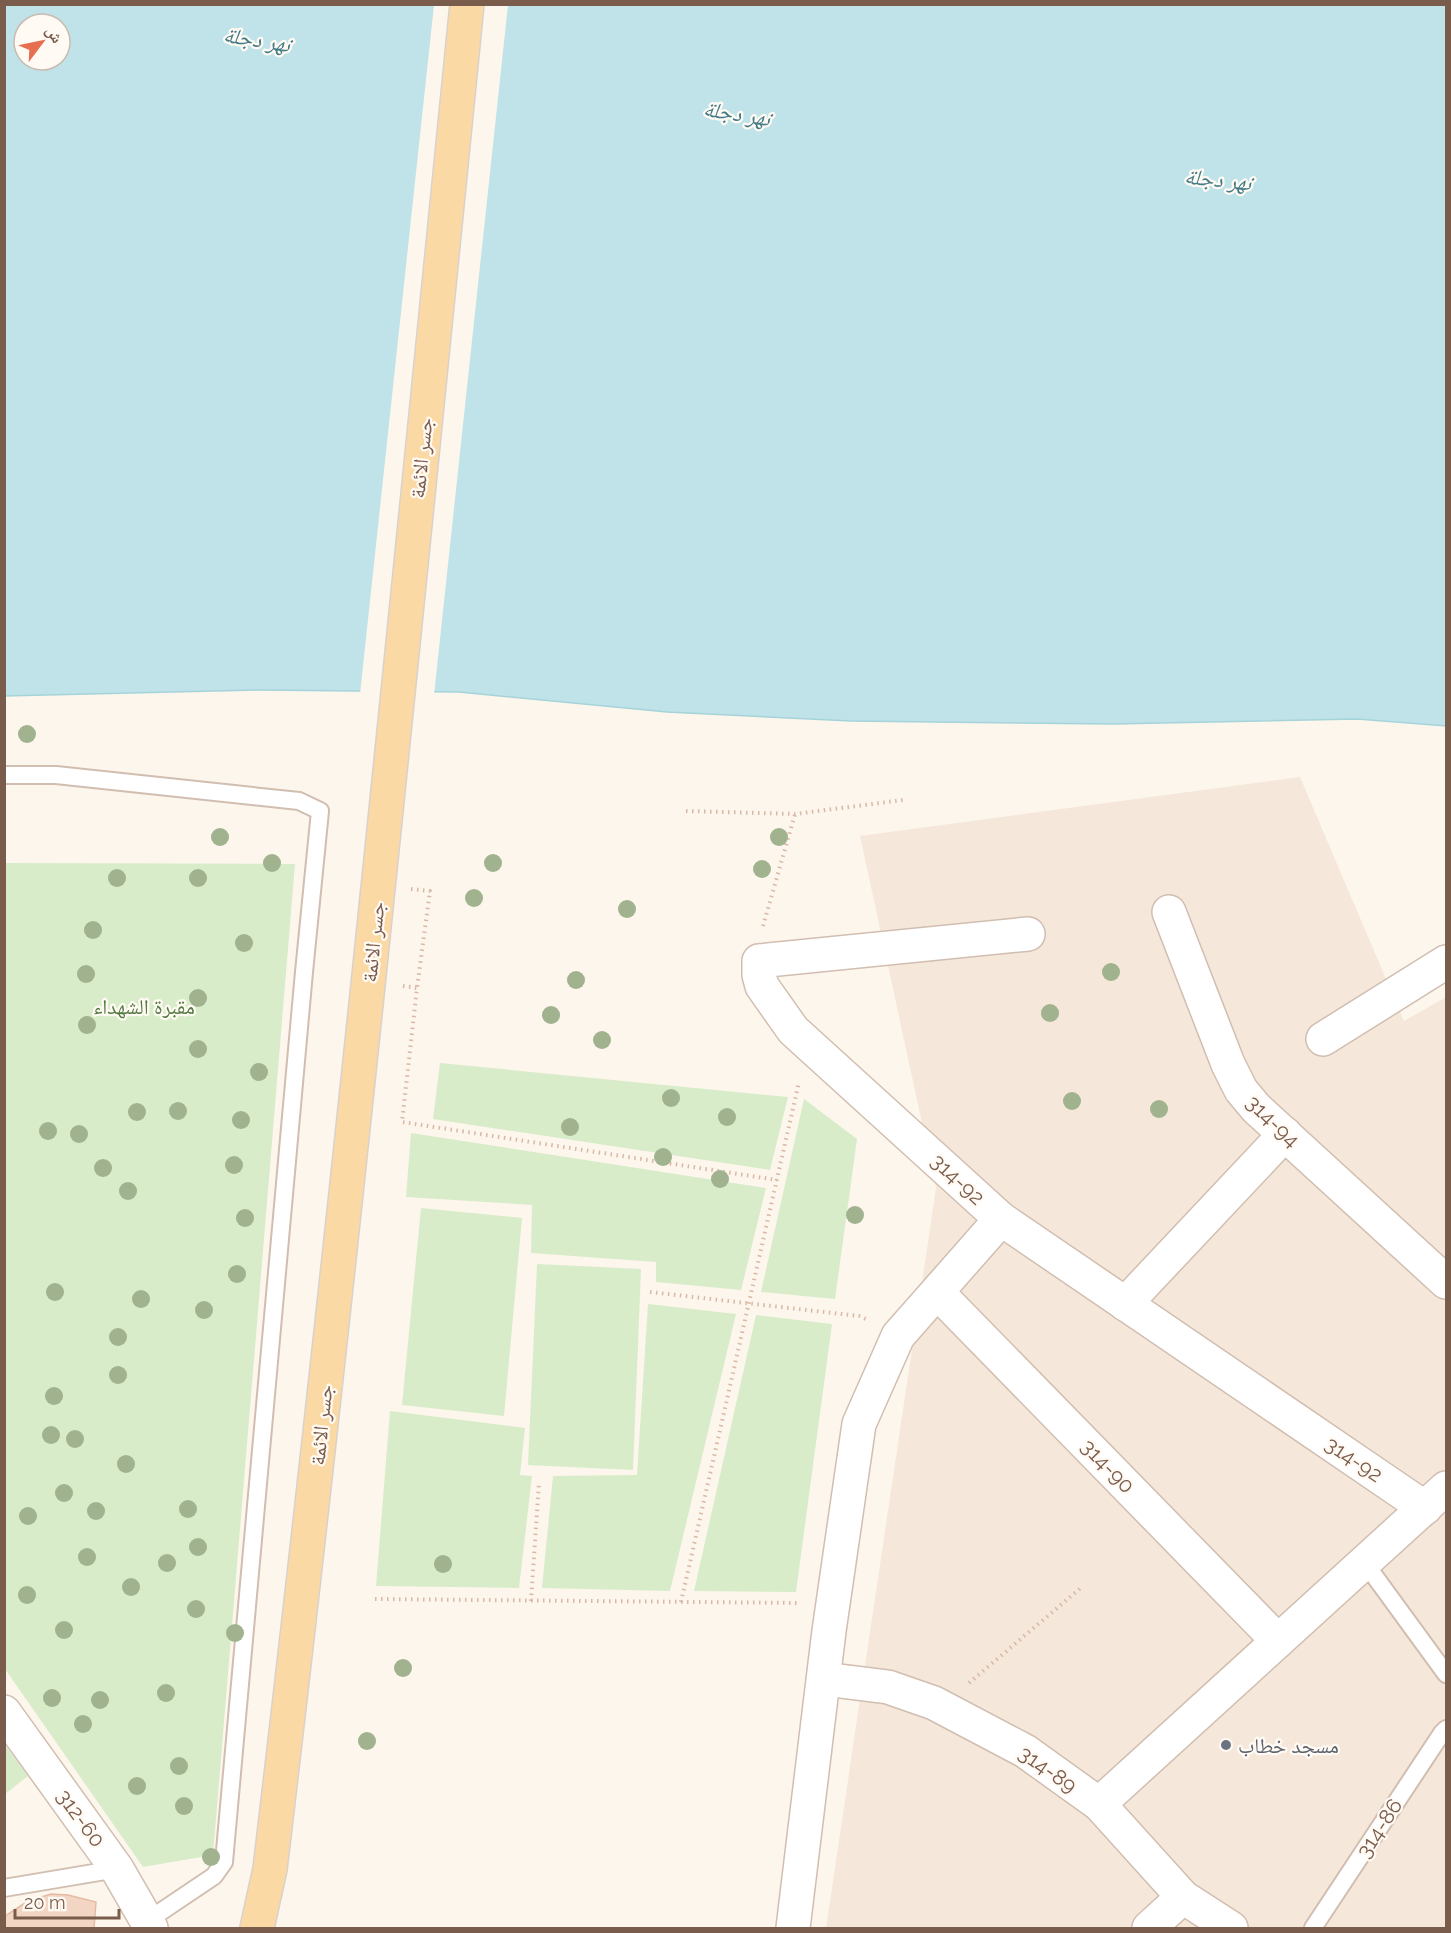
<svg xmlns="http://www.w3.org/2000/svg" width="1451" height="1933" font-family="Raleway,'Noto Naskh Arabic',sans-serif">
<rect width="100%" height="100%" fill="#fdf6ec"/>
<!-- residential -->
<path fill="#f5e8da" d="M1300 777 1404 1021 1446 997V1928H826L936 1188 860 836Z"/>
<!-- green -->
<g fill="#d8ecc9">
<path d="M4 863 295 864 213 1855 143 1867 5 1669Z"/>
<path d="M440 1063 788 1097 770 1170 433 1119Z"/>
<path d="M804 1099 857 1139 835 1299 761 1292Z"/>
<path d="M411 1133 766 1188 741 1290 656 1282V1262L531 1253 532 1205 406 1197Z"/>
<path d="M421 1208 522 1218 504 1416 402 1405Z"/>
<path d="M537 1264 641 1269 633 1470 528 1465Z"/>
<path d="M648 1304 736 1314 670 1591 542 1588 553 1476 637 1475Z"/>
<path d="M756 1315 832 1324 796 1592 694 1591Z"/>
<path d="M390 1411 525 1428 520 1475 532 1476 519 1588 376 1586Z"/>
<path d="M5 1745 28 1776 5 1794Z"/>
</g>
<!-- water -->
<path fill="#bfe3e8" stroke="#a5d3da" stroke-width="1.5" fill-rule="evenodd" d="M5 5H1446V726L1357 719 1113 724 851 721 667 712 459 692 258 690 5 696ZM24 24H60V60H24Z"/>
<!-- pier -->
<path fill="#fdf6ec" d="M434 5H508L434 695 360 694Z"/>
<!-- building -->
<path fill="#f3d5c3" stroke="#e6bba3" stroke-width="1.5" d="M51 1894 68 1895 96 1902 94 1928H4V1917L8 1914 28 1901Z"/>
<g fill="none" stroke-linecap="round" stroke-linejoin="round">
<defs>
<g id="lane">
<path d="M4 775H56L299 801 320 811 304 972 224 1862 214 1876 147 1921"/>
<path d="M1365 1563 1446 1674"/>
<path d="M4 1888 117 1869"/>
<path d="M1313 1928 1442 1733 1446 1729"/>
</g>
<g id="street">
<path d="M1169 912 1228 1064 1241 1090 1256 1108 1446 1282"/>
<path d="M1028 934 759 961V975L762 986 793 1030 1001 1219 1425 1508"/>
<path d="M1323 1039 1446 962"/>
<path d="M937 1292 1278 1641"/>
<path d="M1125 1304 1285 1134"/>
<path d="M824 1679 888 1687 934 1703 1025 1751 1099 1804 1183 1897 1231 1928"/>
<path d="M4 1712 117 1869 151 1928"/>
<path d="M1099 1804 1446 1488"/>
<path d="M793 1928 829 1631 859 1424 898 1336 1001 1219"/>
<path d="M1149 1928 1183 1897"/>
</g>
<path id="primary" d="M257 1928 270 1869"/>
</defs>
<!-- lane casing -->
<use href="#lane" stroke="#d1beb0" stroke-width="20"/>
<!-- street casing -->
<use href="#street" stroke="#d1beb0" stroke-width="36"/>
<!-- primary casing -->
<use href="#primary" stroke="#dad1cd" stroke-width="36"/>
<!-- path -->
<g stroke="#d9b8a5" stroke-width="4" stroke-dasharray="1.5 4.5" stroke-linecap="butt">
<path d="M686 811 795 814 903 800"/>
<path d="M411 889 430 891 417 988"/>
<path d="M763 926 795 814"/>
<path d="M403 986 417 988 402 1122 777 1180"/>
<path d="M650 1292 859 1316 868 1320"/>
<path d="M375 1599 800 1603"/>
<path d="M531 1601 539 1483"/>
<path d="M681 1602 799 1082"/>
<path d="M969 1683 1083 1586"/>
</g>
<!-- lane -->
<use href="#lane" stroke="#fff" stroke-width="16"/>
<!-- street -->
<use href="#street" stroke="#fff" stroke-width="33"/>
<!-- primary -->
<use href="#primary" stroke="#fbd9a5" stroke-width="33"/>
<defs>
<path id="primary-bridge" d="M270 1869C344 1248 405 626 467 4"/>
</defs>
<!-- primary-bridge casing -->
<use href="#primary-bridge" stroke="#dad1cd" stroke-width="36" stroke-linecap="butt"/>
<!-- primary-bridge -->
<use href="#primary-bridge" stroke="#fbd9a5" stroke-width="33"/>
</g>
<!-- trees -->
<g fill="#a0b28e">
<circle cx="27" cy="734" r="9"/>
<circle cx="220" cy="837" r="9"/>
<circle cx="779" cy="837" r="9"/>
<circle cx="272" cy="863" r="9"/>
<circle cx="493" cy="863" r="9"/>
<circle cx="762" cy="869" r="9"/>
<circle cx="117" cy="878" r="9"/>
<circle cx="198" cy="878" r="9"/>
<circle cx="474" cy="898" r="9"/>
<circle cx="627" cy="909" r="9"/>
<circle cx="93" cy="930" r="9"/>
<circle cx="244" cy="943" r="9"/>
<circle cx="1111" cy="972" r="9"/>
<circle cx="86" cy="974" r="9"/>
<circle cx="576" cy="980" r="9"/>
<circle cx="198" cy="998" r="9"/>
<circle cx="1050" cy="1013" r="9"/>
<circle cx="551" cy="1015" r="9"/>
<circle cx="87" cy="1025" r="9"/>
<circle cx="602" cy="1040" r="9"/>
<circle cx="198" cy="1049" r="9"/>
<circle cx="259" cy="1072" r="9"/>
<circle cx="671" cy="1098" r="9"/>
<circle cx="1072" cy="1101" r="9"/>
<circle cx="1159" cy="1109" r="9"/>
<circle cx="178" cy="1111" r="9"/>
<circle cx="137" cy="1112" r="9"/>
<circle cx="727" cy="1117" r="9"/>
<circle cx="241" cy="1120" r="9"/>
<circle cx="570" cy="1127" r="9"/>
<circle cx="48" cy="1131" r="9"/>
<circle cx="79" cy="1134" r="9"/>
<circle cx="663" cy="1157" r="9"/>
<circle cx="234" cy="1165" r="9"/>
<circle cx="103" cy="1168" r="9"/>
<circle cx="720" cy="1179" r="9"/>
<circle cx="128" cy="1191" r="9"/>
<circle cx="855" cy="1215" r="9"/>
<circle cx="245" cy="1218" r="9"/>
<circle cx="237" cy="1274" r="9"/>
<circle cx="55" cy="1292" r="9"/>
<circle cx="141" cy="1299" r="9"/>
<circle cx="204" cy="1310" r="9"/>
<circle cx="118" cy="1337" r="9"/>
<circle cx="118" cy="1375" r="9"/>
<circle cx="54" cy="1396" r="9"/>
<circle cx="51" cy="1435" r="9"/>
<circle cx="75" cy="1439" r="9"/>
<circle cx="126" cy="1464" r="9"/>
<circle cx="64" cy="1493" r="9"/>
<circle cx="188" cy="1509" r="9"/>
<circle cx="96" cy="1511" r="9"/>
<circle cx="28" cy="1516" r="9"/>
<circle cx="198" cy="1547" r="9"/>
<circle cx="87" cy="1557" r="9"/>
<circle cx="167" cy="1563" r="9"/>
<circle cx="443" cy="1564" r="9"/>
<circle cx="131" cy="1587" r="9"/>
<circle cx="27" cy="1595" r="9"/>
<circle cx="196" cy="1609" r="9"/>
<circle cx="64" cy="1630" r="9"/>
<circle cx="235" cy="1633" r="9"/>
<circle cx="403" cy="1668" r="9"/>
<circle cx="166" cy="1693" r="9"/>
<circle cx="52" cy="1698" r="9"/>
<circle cx="100" cy="1700" r="9"/>
<circle cx="83" cy="1724" r="9"/>
<circle cx="367" cy="1741" r="9"/>
<circle cx="179" cy="1766" r="9"/>
<circle cx="137" cy="1786" r="9"/>
<circle cx="184" cy="1806" r="9"/>
<circle cx="211" cy="1857" r="9"/>
</g>
<!-- markers -->
<circle fill="#6b7280" stroke="#fffaf3" stroke-width="2" cx="1226" cy="1745" r="6"/>
<g text-anchor="middle" dominant-baseline="central" stroke-width="4.5" stroke-linejoin="round" paint-order="stroke">
<!-- street labels -->
<g font-size="21" fill="#7a5c4d" stroke="#fffaf3">
<text transform="translate(421 458) rotate(-84)">جسر الائمة</text>
<text transform="translate(373 942) rotate(-84)">جسر الائمة</text>
<text transform="translate(1273 1121) rotate(44)">314-94</text>
<text transform="translate(958 1179) rotate(43)">314-92</text>
<text transform="translate(321 1425) rotate(-84)">جسر الائمة</text>
<text transform="translate(1354 1459) rotate(34)">314-92</text>
<text transform="translate(1108 1466) rotate(46)">314-90</text>
<text transform="translate(1048 1769) rotate(35)">314-89</text>
<text transform="translate(81 1818) rotate(54)">312-60</text>
<text transform="translate(1379 1828) rotate(-57)">314-86</text>
</g>
<!-- park labels -->
<g font-size="21" fill="#537a41" stroke="#fffaf3">
<text x="144" y="1006">مقبرة الشهداء</text>
</g>
<!-- worship labels -->
<g font-size="21" fill="#5b616d" stroke="#fffaf3" text-anchor="start">
<text x="1238" y="1745">مسجد خطاب</text>
</g>
<!-- water labels -->
<g font-size="22" font-style="italic" fill="#437c86" stroke="#fffaf3">
<text transform="translate(257 39) rotate(9)">نهر دجلة</text>
<text transform="translate(737 113) rotate(9)">نهر دجلة</text>
<text transform="translate(1218 179) rotate(6)">نهر دجلة</text>
</g>
</g>
<!-- border -->
<rect width="1451" height="1933" fill="none" stroke="#7a5c4d" stroke-width="12"/>
<!-- north arrow -->
<g transform="translate(42 42) rotate(58)"><circle r="28" fill="#fffaf3" stroke="#cabbb1" stroke-width="1.5"/>
<path d="M0-4.5L10 22L0 15L-10 22Z" fill="#e76f51"/>
<text y="-9" font-size="16" font-weight="bold" text-anchor="middle" fill="#7a5c4d">ش</text>
</g>
<!-- scale -->
<path d="M15 1909v9h104v-9" fill="none" stroke="#7a5c4d" stroke-width="3"/>
<text x="24" y="1909" font-size="18" fill="#7a5c4d" stroke="#fffaf3" stroke-width="4.5" paint-order="stroke">20 m</text>
</svg>
